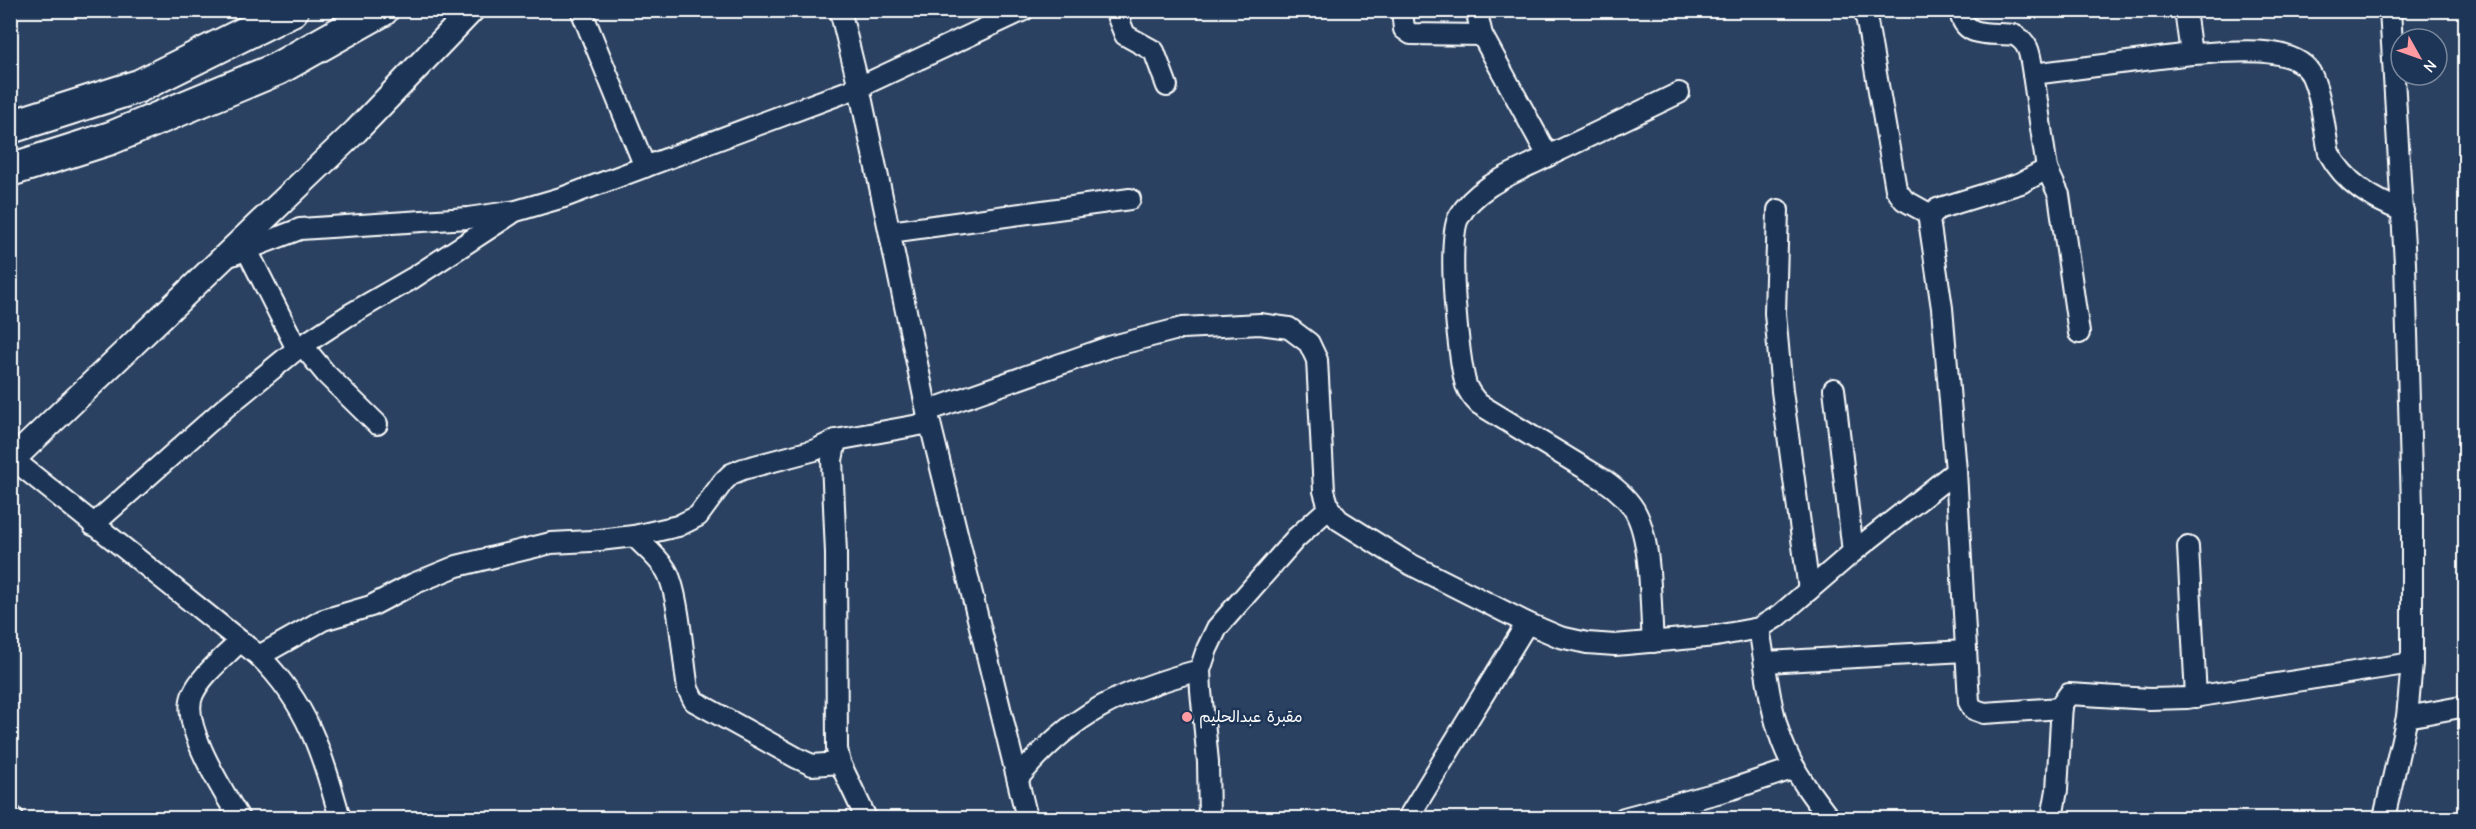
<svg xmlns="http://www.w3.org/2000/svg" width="2476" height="829" font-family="'Comic Neue','Playpen Sans Arabic',sans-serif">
<rect width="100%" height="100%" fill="#2a4161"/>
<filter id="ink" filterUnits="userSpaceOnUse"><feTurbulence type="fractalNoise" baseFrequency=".0167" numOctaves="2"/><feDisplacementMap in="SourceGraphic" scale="12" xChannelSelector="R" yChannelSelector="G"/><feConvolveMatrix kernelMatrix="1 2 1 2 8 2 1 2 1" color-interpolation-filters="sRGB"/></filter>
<g filter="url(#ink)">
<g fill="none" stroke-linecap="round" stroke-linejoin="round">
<defs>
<g id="minor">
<path d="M581 10 645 167"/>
<path d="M840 10 859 87 927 411 1027 818"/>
<path d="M1115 10 1125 35 1154 51 1167 86"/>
<path d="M1402 10 1404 29 1411 34 1482 35"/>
<path d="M1482 10 1478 18 1482 35 1548 156C1517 172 1477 185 1459 217 1446 238 1458 359 1466 385 1469 393 1473 398 1479 404L1604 480C1617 489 1629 499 1636 513 1652 544 1650 606 1653 642"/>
<path d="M1865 10 1896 189 1904 200 1931 215"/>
<path d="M1960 10C1963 40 1992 32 2014 35 2031 43 2030 58 2033 74L2191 54"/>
<path d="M2185 10 2191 54C2223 53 2296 41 2312 76 2322 99 2324 128 2329 153 2345 183 2372 199 2403 211"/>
<path d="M1548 156 1679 93"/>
<path d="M2047 169 2059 195 2079 333"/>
<path d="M1778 210 1775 313 1782 391 1809 590"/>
<path d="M890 232 1130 199"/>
<path d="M246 248 297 349"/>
<path d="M232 255 300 229 468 218 516 211 564 197 859 87 1024 10"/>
<path d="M303 346 326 374 377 424"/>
<path d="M1834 389 1853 552"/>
<path d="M927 411 1109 347 1182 328 1260 324 1289 328 1309 343 1317 360 1324 491 1329 508 1339 520 1406 562 1527 623 1560 637 1587 643 1615 645 1716 636 1759 628 1780 615 1853 552 1956 471 1942 308 1929 220 1937 209 2021 183 2047 169 2033 74"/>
<path d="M836 440 832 460 836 553 837 749 840 763 866 818"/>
<path d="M10 457 259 656C308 704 322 754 340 818"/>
<path d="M1956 471 1969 702 1973 709 1984 713 2062 708"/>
<path d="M93 525 226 407 297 349 349 315 413 278 511 214"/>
<path d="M634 536C645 547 658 557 666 570 679 591 683 660 688 689L694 701 797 758 812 765 840 763"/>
<path d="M2188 547 2196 697"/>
<path d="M1759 628C1766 667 1770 716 1786 751 1797 776 1813 797 1829 818"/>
<path d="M259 656 323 620 371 606 413 584 457 566 551 543 591 541 634 536 678 526 698 516 723 482 731 474 743 469 815 450 836 440 930 423"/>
<path d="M1765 662 1965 651"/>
<path d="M2407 717 2466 706"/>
<path d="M1018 778C1072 713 1121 691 1200 670"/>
<path d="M239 818C224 792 179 724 193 694 202 674 225 657 240 641"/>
<path d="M1209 818 1208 762 1201 691 1200 670 1207 649 1217 628 1238 604 1296 538 1329 508"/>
<path d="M1408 818 1527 623"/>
<path d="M1624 818 1732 789 1795 768"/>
<path d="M2052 818 2057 790 2062 704 2069 694 2150 699 2187 698 2412 663"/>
<path d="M2384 818 2407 717 2412 663V506L2405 263 2390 10"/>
</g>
<g id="tertiary">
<path d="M10 462 356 131 472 10"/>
<path d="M10 818H11"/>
</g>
<g id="primary">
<path d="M10 127 139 86 292 10"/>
<path d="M10 170 111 138 277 69 382 10"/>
</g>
</defs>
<!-- minor casing -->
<use href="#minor" stroke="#fff" stroke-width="24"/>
<!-- tertiary casing -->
<use href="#tertiary" stroke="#fff" stroke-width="28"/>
<!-- primary casing -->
<use href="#primary" stroke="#fff" stroke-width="36"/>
<!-- minor -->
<use href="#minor" stroke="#1d3557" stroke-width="20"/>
<!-- tertiary -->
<use href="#tertiary" stroke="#1d3557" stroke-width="24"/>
<!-- primary -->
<use href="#primary" stroke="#1d3557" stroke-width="32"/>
</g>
</g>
<!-- markers -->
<circle fill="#ff9aa2" stroke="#1d3557" stroke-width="2" cx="1187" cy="717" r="6"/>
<g text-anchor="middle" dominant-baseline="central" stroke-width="5" stroke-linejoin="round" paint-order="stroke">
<!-- poi labels -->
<g font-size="16" fill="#fff" stroke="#1d3557" text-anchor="start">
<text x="1199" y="717">مقبرة عبدالحليم</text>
</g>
</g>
<!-- margin -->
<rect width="2476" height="829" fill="none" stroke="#1d3557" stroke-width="36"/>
<rect x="18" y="18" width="2440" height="793" fill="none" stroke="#fff" stroke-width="2" filter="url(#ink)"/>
<!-- north arrow -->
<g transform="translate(2419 57) rotate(130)"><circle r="28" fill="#1d3557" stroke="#77869a" stroke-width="1.5"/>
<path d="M0-4.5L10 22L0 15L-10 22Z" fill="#ff9aa2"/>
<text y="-9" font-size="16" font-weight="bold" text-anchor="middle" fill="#ffffff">N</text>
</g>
</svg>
